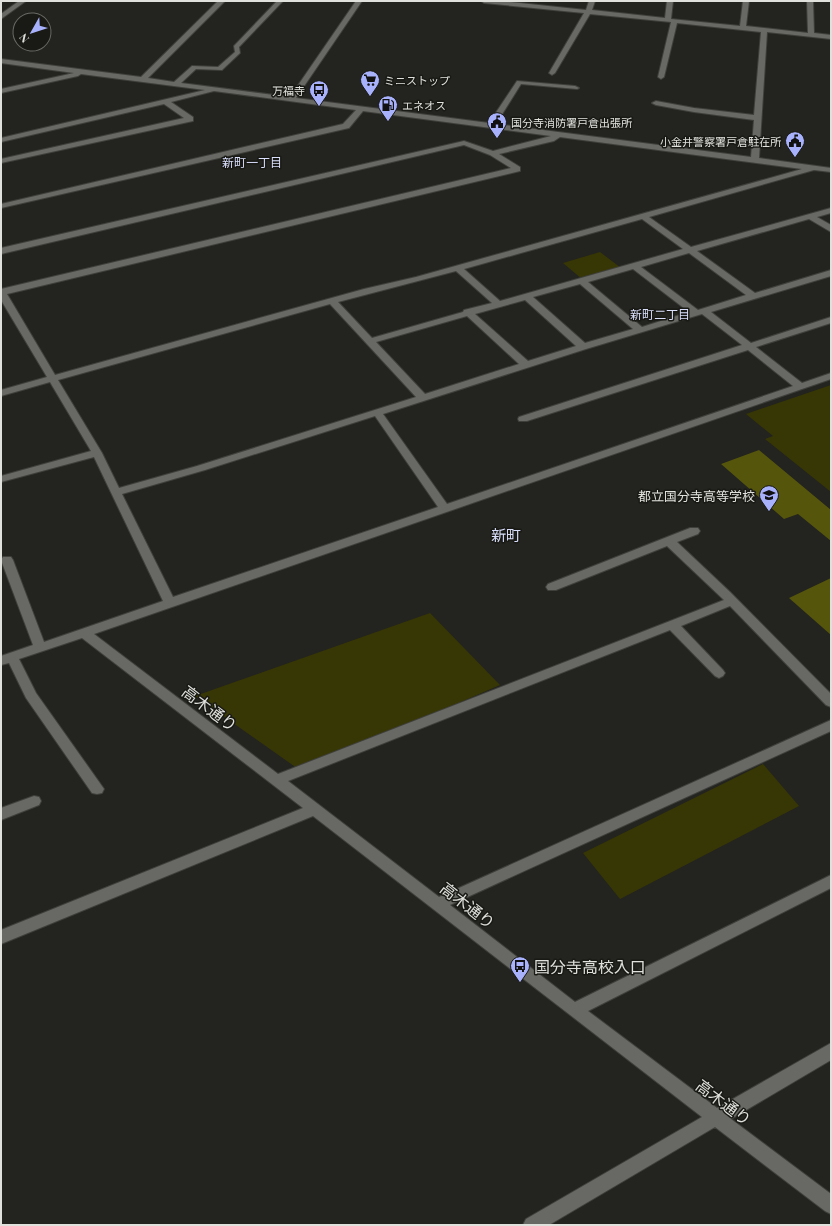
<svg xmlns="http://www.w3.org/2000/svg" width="832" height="1226" font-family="'Playfair Display','Noto Sans JP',serif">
<rect width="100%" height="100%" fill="#23231f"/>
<!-- green -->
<g fill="#373705">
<path d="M600 252 621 268 582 279 563 263Z"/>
<path d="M831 385V492L765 439 773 436 746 414Z"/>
<path d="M430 613 500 685 301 771 195 696Z"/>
<path d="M763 764 799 806 620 899 583 853Z"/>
</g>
<!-- building -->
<g fill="#55550b">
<path d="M759 450 831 510V541L798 514 784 519 721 464Z"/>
<path d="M831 578V635L789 598Z"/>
</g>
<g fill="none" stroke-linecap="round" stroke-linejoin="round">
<defs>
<g id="minor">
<path d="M19 1H26L1 19V14Z"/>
<path d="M218 1H225L148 78 174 82 192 66 218 67 235 52 234 46 277 1H283L239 47 240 53 222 70 196 69 181 83 290 97 356 1H362L296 98 489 123 517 81 575 86 579 88 577 89 521 84 496 124 751 157 754 120 694 112 656 105 652 103 656 101 694 108 754 115 761 32 677 23 664 77 661 79 658 77 671 22 590 14 555 73 552 75 549 73 584 13 484 3 481 1H502L586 10 589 1H595L592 10 665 18 667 1H673L671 19 740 26 743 1H749L746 26 808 33 807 1H813L814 33 831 35V39L767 32 759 158 831 168V172L814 170 649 217 691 247 831 208V213L817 217 831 225V232L809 219 697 251 755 293 831 270V276L711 312 751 343 831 317V323L756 347 802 383 831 373V379L94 634 278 774 724 600 667 546 556 590H548L546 587 548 584 690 528H698L700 531 698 534 677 542 730 592 831 694V707L826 705 730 606 681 626 723 670 725 673 723 676 719 678 715 676 670 630 288 781 439 897 831 720V731L450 905 575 1002 831 875V888L588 1011 717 1108 831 1043V1060L731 1119 831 1194V1214L825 1211 715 1127 549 1225H523L526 1219 702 1117 313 816 1 944V930L303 808 82 638 19 659 36 693 104 789 102 793 97 794 92 793 26 698 9 663 1 665V656L33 645 1 560 3 557H11L13 560 44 642 163 601 94 457 1 482V476L91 451 50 382 1 396V390L47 377 1 300V289L511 168 490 155 464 145 1 254V248L464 141 493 151 551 136 363 111 349 128 1 208V204L343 124 356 110 214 91 171 102 193 117V121L1 163V159L184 118 164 104 1 142V138L205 90 81 74 78 76 1 93V89L74 73 1 63V59L141 77ZM560 137 802 169 416 277 364 289 55 375 7 294 520 171V167L499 154 554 141ZM642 219 683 249 500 301 464 269ZM689 253 746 295 698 310 641 267ZM633 269 689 312 642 327 588 282ZM456 271 492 303 464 310 463 312 372 338 338 302ZM580 284 633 329 585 343 533 297ZM525 300 576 346 528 361 475 314ZM330 304 416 397 197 466 119 488 102 453 58 380ZM702 314 742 345 519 417 518 419 519 421H527L748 350 793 386 447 504 383 414 586 349ZM467 316 519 364 425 394 376 342ZM375 416 438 507 173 597 122 494 205 470Z"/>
<path d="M34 796 39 797 41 801 39 805 1 820V808Z"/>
</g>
</defs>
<!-- minor casing -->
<use href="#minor" stroke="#3f3f3c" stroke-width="2"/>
<!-- minor -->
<use href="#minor" fill="#686964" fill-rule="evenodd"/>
</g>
<!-- icons -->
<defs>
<symbol id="supermarket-pin" viewBox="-11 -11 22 30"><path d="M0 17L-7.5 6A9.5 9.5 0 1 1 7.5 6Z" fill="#a7b1fc" stroke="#191915"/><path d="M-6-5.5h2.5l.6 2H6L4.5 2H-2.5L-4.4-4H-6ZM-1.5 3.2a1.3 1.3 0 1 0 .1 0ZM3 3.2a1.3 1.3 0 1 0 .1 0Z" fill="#111"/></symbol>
<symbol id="bus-pin" viewBox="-11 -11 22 30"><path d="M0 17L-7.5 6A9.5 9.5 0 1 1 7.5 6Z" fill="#a7b1fc" stroke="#191915"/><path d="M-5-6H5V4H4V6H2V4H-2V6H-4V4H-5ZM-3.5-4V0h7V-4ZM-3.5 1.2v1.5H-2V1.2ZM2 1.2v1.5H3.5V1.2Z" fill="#111"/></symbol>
<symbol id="fuel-pin" viewBox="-11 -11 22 30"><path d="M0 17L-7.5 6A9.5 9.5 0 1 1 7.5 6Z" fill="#a7b1fc" stroke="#191915"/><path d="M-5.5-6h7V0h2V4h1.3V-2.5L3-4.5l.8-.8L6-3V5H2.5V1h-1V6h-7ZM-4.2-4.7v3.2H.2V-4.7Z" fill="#111"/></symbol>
<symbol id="civic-pin" viewBox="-11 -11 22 30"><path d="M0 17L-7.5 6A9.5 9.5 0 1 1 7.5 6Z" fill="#a7b1fc" stroke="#191915"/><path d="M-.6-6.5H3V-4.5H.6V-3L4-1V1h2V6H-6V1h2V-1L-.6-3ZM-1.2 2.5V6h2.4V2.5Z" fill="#111"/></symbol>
<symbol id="school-pin" viewBox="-11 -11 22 30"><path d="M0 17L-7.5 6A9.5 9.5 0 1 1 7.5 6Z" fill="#a7b1fc" stroke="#191915"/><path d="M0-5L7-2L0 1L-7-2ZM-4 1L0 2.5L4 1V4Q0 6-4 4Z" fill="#111"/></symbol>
</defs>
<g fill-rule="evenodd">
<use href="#supermarket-pin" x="359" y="69" width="22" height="30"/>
<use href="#bus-pin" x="308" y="79" width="22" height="30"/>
<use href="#fuel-pin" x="377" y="94" width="22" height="30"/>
<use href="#civic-pin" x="486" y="111" width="22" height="30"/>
<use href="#civic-pin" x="784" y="130" width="22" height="30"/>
<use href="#school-pin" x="758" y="484" width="22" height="30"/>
<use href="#bus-pin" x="509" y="955" width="22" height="30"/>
</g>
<g text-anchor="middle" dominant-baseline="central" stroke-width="3" stroke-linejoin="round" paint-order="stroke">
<!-- far-poi labels -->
<g font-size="11" fill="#e0e0dd" stroke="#191915" text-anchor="start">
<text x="384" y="80">ミニストップ</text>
<text x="305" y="90" text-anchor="end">万福寺</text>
<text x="402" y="105">エネオス</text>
<text x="511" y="122">国分寺消防署戸倉出張所</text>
<text x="781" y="141" text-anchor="end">小金井警察署戸倉駐在所</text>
</g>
<!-- far-neighbourhood labels -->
<g font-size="12" fill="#dadffc" stroke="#191915">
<text x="252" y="162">新町一丁目</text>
<text x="660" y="314">新町二丁目</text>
</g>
<!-- poi labels -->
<g font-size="13" fill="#e0e0dd" stroke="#191915" text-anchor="end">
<text x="755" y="495">都立国分寺高等学校</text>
</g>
<!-- quarter labels -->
<g font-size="15" fill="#dadffc" stroke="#191915">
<text x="506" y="535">新町</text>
</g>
<!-- near-street labels -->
<g font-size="16" fill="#e0e0dd" stroke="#191915">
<text transform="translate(210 708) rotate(37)">高木通り</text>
<text transform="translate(468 905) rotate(38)">高木通り</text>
<text transform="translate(724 1102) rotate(37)">高木通り</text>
</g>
<!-- near-poi labels -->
<g font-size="16" fill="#e0e0dd" stroke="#191915" text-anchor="start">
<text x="534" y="966">国分寺高校入口</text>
</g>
</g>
<!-- border -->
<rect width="832" height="1226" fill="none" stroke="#e0e0dd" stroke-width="4"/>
<!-- north arrow -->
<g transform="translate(32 32) rotate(231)"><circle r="19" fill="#191915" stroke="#696965"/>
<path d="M0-3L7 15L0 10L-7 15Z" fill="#a7b1fc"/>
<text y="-6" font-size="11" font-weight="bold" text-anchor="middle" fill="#e0e0dd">N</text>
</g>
</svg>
